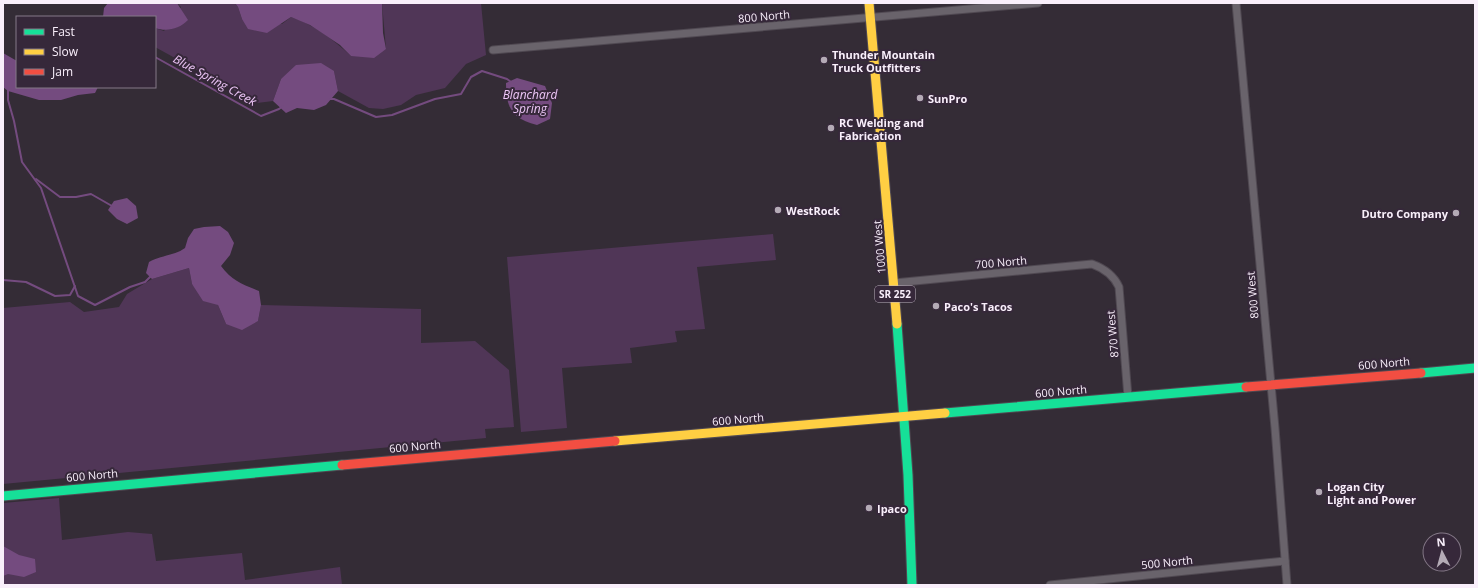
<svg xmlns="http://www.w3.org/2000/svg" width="1478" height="588" font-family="'Open Sans',sans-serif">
<rect width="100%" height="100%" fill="#342c36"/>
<!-- green -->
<g fill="#503657">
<path d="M177 3H235L238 7 242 19 282 24 291 17C313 24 334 40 351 56L386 49 382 3H481L486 55 466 64 445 88 416 95 401 105 383 109 369 108 338 91 334 71 281 79 273 101 257 103 155 47V28L164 31 181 7Z"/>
<path d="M773 234 776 260 697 267 705 329 675 331 677 342 630 348 632 363 562 368 567 428 521 432 507 257Z"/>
<path d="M189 268 192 284 218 305 226 324 258 321 261 305 421 309V343L475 341 509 370 514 427 485 429 486 438 3 484V308L70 302 84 312 119 307 127 294 152 279Z"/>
<path d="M59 498 62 540 128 532 152 534 156 561 242 553 245 580 340 567 342 585H3V503Z"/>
</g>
<!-- water -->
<g fill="#744b7f">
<path d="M108 3H177L188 20C179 29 167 32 155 28V17H103L104 8Z"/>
<path d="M235 3H382L383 33 386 49 374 58 351 56 340 45 310 25 291 17 267 33 248 29 242 19 238 7Z"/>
<path d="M3 53 17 61V87H98L95 93 78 95 61 100H39L8 91 3 87Z"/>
<path d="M321 63 334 71 338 91 326 105 314 110 297 108 286 113 273 101 281 79 296 65Z"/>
<path d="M517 78 545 86 552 103 550 119 537 125C512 119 506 108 506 83Z"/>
<path d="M127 198 136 206 138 218 127 224 117 219 108 210 114 201Z"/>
<path d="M220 226 228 232 234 243 230 255 221 266C232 281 242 284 259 291L261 305 258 321 242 330 226 324 218 305 203 301 192 284 189 268 152 279 146 273 149 262C161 255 174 256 185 248L188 238 194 229 204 227Z"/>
<path d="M3 546 19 555 35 559 36 572 24 577 8 574 3 576Z"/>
</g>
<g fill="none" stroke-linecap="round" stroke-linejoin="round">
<!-- stream -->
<g stroke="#744b7f" stroke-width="2">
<path d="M155 57 261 116 279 109 283 106"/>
<path d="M8 89V100L14 121 22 162 41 188 78 296 95 305 130 287 145 282 151 276"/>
<path d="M330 99H334L376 117 392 115 435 99 461 94 471 77 482 71 507 79 511 82"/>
<path d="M36 179 60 197H76L91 194 112 206"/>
<path d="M3 280 26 282 55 296 70 295 75 286"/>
</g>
<defs>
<g id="street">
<path d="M1236 3 1275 428 1287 585"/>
<path d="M493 50 1038 3"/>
<path d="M894 283 1092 264C1103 268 1114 276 1119 287L1128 397"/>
<path d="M1050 585 1285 561"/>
</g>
<g id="fast">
<path d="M897 324 908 475 912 585"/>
<path d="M1421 373 1475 368"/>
<path d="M945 413 1246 387"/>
<path d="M3 496 342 465"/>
</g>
<g id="slow">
<path d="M869 3 897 324"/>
<path d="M615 441 945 413"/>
</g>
<g id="jam">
<path d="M1246 387 1421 373"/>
<path d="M342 465 615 441"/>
</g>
</defs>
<!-- street casing -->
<use href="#street" stroke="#504952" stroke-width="9"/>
<!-- fast casing -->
<use href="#fast" stroke="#504952" stroke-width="11"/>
<!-- slow casing -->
<use href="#slow" stroke="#504952" stroke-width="11"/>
<!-- jam casing -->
<use href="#jam" stroke="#504952" stroke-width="11"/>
<!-- street -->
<use href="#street" stroke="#69636b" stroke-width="7"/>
<!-- fast -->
<use href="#fast" stroke="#16e098" stroke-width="9"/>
<!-- slow -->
<use href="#slow" stroke="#ffcf43" stroke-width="9"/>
<!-- jam -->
<use href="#jam" stroke="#f24e42" stroke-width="9"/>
</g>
<!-- markers -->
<g fill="#b4abb6" stroke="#36283a" stroke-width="1.5">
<circle cx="824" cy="60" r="4"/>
<circle cx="920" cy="98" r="4"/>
<circle cx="831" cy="128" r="4"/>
<circle cx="778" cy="210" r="4"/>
<circle cx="1456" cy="213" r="4"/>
<circle cx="936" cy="306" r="4"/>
<circle cx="1319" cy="492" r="4"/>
<circle cx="869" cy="508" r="4"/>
</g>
<g text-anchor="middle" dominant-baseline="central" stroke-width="4" stroke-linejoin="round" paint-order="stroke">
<!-- shield labels -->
<rect fill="#36283a" stroke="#beb3c1" stroke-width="1" x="875" y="286" width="40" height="16" rx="3"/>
<g font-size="10" font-weight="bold" fill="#f9effb">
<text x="895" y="294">SR 252</text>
</g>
<!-- street labels -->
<g font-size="11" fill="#f9effb" stroke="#36283a">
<text transform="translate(764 16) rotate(-5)">800 North</text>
<text transform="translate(879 247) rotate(-95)">1000 West</text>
<text transform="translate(1001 262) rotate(-5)">700 North</text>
<text transform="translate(1252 295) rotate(-95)">800 West</text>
<text transform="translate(1112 334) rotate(-95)">870 West</text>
<text transform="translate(1384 363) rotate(-5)">600 North</text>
<text transform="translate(1061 391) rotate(-5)">600 North</text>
<text transform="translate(738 419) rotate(-5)">600 North</text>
<text transform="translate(415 446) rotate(-5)">600 North</text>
<text transform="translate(92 475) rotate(-5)">600 North</text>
<text transform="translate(1167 562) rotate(-6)">500 North</text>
</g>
<!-- poi labels -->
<g font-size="11" font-weight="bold" fill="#f9effb" stroke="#36283a" text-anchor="start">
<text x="832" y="54">Thunder Mountain<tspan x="832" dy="13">Truck Outfitters</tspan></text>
<text x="928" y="98">SunPro</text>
<text x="839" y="122">RC Welding and<tspan x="839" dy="13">Fabrication</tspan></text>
<text x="786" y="210">WestRock</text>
<text x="1448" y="213" text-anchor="end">Dutro Company</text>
<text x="944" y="306">Paco's Tacos</text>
<text x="1327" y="486">Logan City<tspan x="1327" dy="13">Light and Power</tspan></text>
<text x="877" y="508">Ipaco</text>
</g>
<!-- water labels -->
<g font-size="12" font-style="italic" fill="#ecc5f6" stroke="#36283a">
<text transform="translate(215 80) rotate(29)">Blue Spring Creek</text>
<text x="530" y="94">Blanchard<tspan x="530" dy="14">Spring</tspan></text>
</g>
</g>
<!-- border -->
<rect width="1478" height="588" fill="none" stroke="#f9effb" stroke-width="8"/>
<!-- legend -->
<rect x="16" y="16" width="140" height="72" fill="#36283a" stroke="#847887"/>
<rect x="24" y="29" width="20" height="6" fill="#16e098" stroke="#847887"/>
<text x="52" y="36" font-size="12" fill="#f9effb">Fast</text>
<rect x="24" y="49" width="20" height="6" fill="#ffcf43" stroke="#847887"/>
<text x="52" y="56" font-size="12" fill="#f9effb">Slow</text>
<rect x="24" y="69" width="20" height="6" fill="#f24e42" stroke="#847887"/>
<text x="52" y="76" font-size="12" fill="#f9effb">Jam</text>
<!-- north arrow -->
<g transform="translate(1442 552) rotate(354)"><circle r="19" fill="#36283a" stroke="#847887"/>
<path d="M0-3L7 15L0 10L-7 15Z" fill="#b4abb6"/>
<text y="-6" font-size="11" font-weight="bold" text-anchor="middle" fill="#f9effb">N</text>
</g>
</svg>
